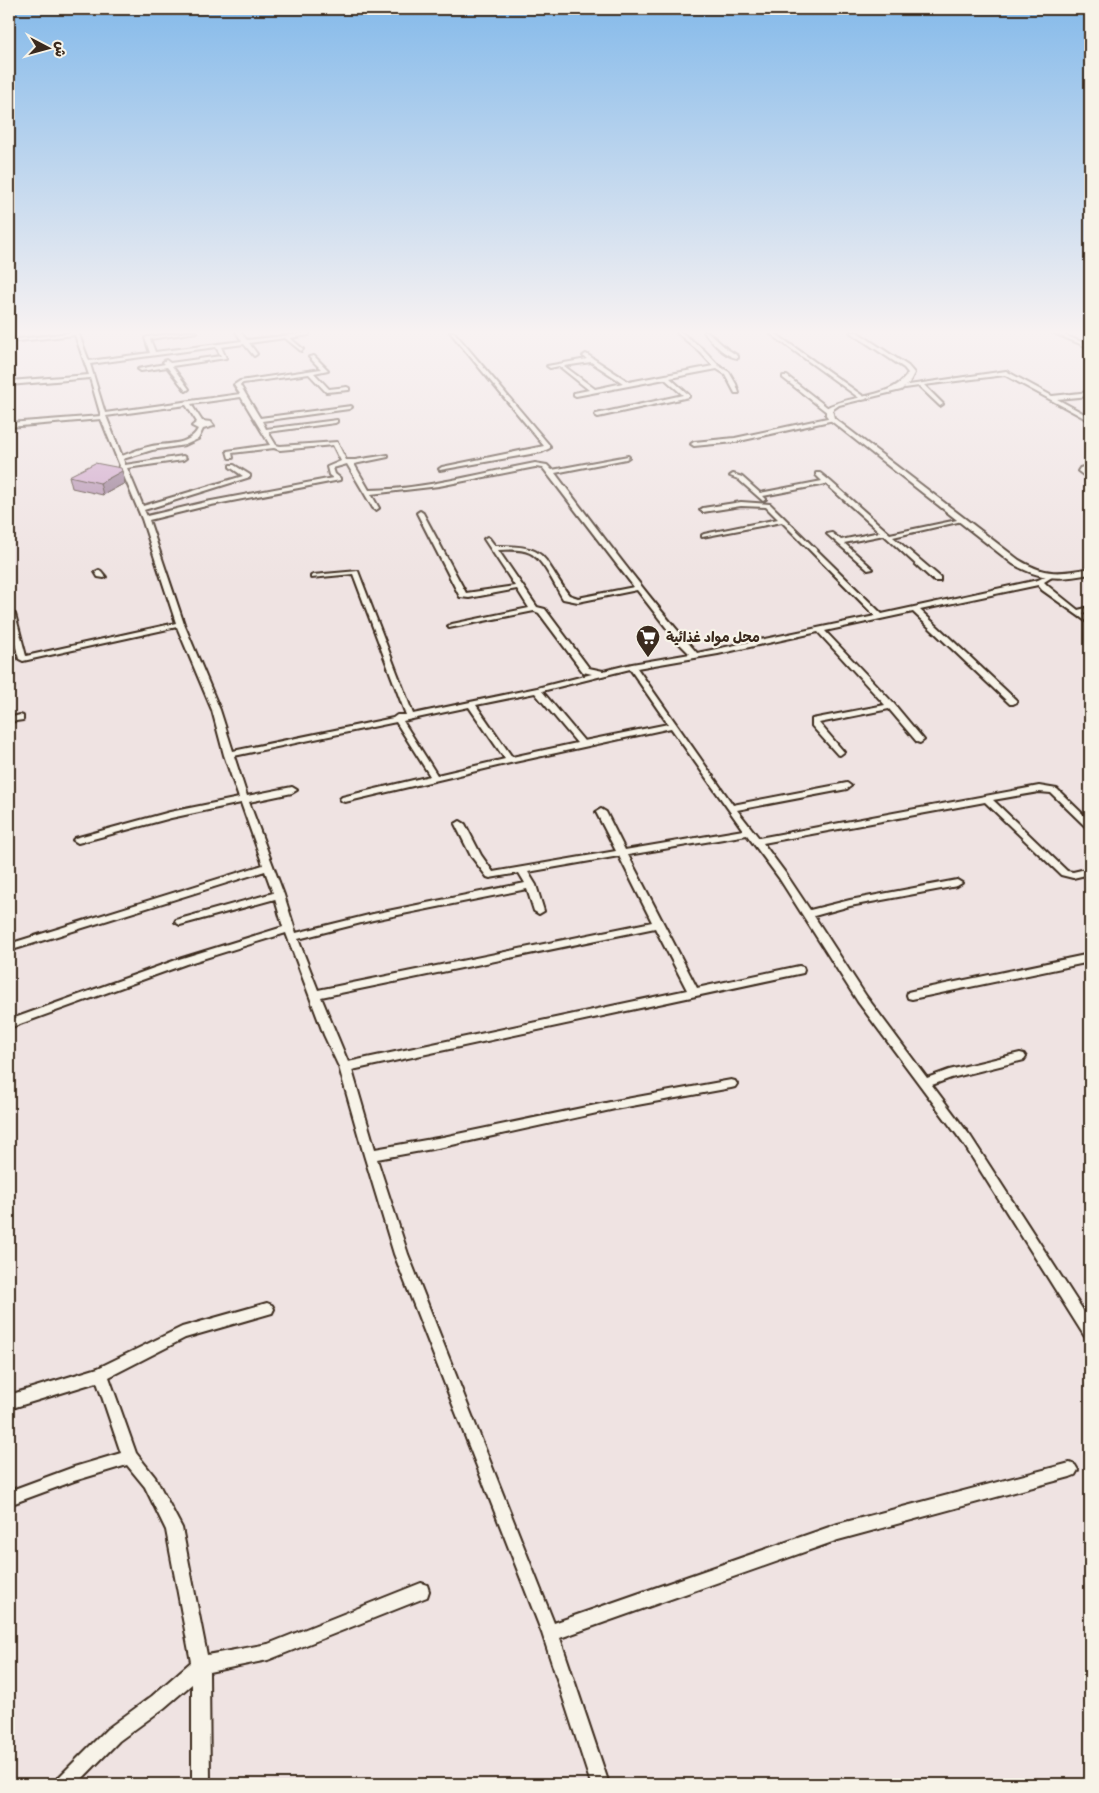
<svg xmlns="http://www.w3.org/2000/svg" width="1099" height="1793" font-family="Itim,'Playpen Sans Arabic',sans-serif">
<rect width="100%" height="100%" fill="#efe3e2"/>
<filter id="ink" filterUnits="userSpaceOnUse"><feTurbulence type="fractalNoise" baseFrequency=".02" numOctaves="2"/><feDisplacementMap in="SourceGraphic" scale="10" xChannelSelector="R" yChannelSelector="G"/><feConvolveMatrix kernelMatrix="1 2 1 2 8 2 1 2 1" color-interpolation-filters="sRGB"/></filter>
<g filter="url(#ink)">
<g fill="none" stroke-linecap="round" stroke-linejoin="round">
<defs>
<g id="minor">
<path d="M78 332 89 361 150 353 145 338 147 337 186 332H197L150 339 155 352 242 341 236 332H240L247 340 309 333V335L290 338 303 349 301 351 285 338 249 343 257 354 254 356 244 344 221 347 226 358 172 366 189 389 186 391 167 367 141 371 138 369 165 364 163 362 166 360 170 363 221 356 216 347 90 364 105 413 240 394 234 385 240 381 321 369 309 357 314 356 328 370 314 373 329 389 347 387 349 388V390L326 392 309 374 243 383 240 385 260 418 351 406 352 407 349 409 262 421 266 429 337 420V422L335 423 268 432 276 445 280 446 337 442 346 460H355L388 455V457L354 464 369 490C421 490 483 473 535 463L547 465 552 470 628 456 629 457 626 459 555 473C601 534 647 596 697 653L875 616 782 522 702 537V535L704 534 778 519 766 507 741 506 703 512 700 510 703 508 741 502 770 504 882 614 1038 580 1048 575 1052 577 1044 582 1048 586 1078 610 1090 607V611L1083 613 1090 619V624L1042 590 1038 585 920 610 1016 700 1017 702 1013 704H1010L913 612 825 631 894 704 924 740 920 743 917 742 889 709 819 723 844 752 840 755 837 754 812 726V719L885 705 818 632 718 654 637 668 733 805 847 783 851 786 847 789 737 810 759 838 1039 786 1057 789 1090 821V829L1087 828 1051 793 1039 792 993 800 1067 871 1073 872 1090 868V874L1073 878 1061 875 985 802 763 843 786 874 810 910 850 900 957 880 962 883 957 886 850 906 814 916 866 996 927 1078 949 1070 1020 1053 1024 1054 1026 1057 1024 1060 951 1078 932 1085 971 1137 1090 1321V1339L1085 1337 963 1143 858 1002 779 878 747 835 628 855 697 988 799 966 803 967 804 970 803 973 352 1070 375 1149 443 1137 615 1101 731 1080 735 1081 737 1084 735 1087 731 1088 615 1109 443 1147 377 1159 408 1254 554 1623 838 1524 1070 1463 1075 1465 1078 1470 1075 1475 1070 1477 838 1540 560 1638 609 1784H591L542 1633 394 1254 364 1155 339 1067 324 1035 286 933 186 964 9 1028V1020L179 959 283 927 275 899 180 925 175 922 176 920 273 893 265 871 9 951V944L263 865 241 803 171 818 78 843 73 840 75 838 170 812 239 798 224 755 212 710 177 627 23 661 19 659 9 620V612L15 614 26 656 176 623 142 519 121 469 119 467 120 466 101 419 9 427V423L101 416 90 378 9 385V381L89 375 75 335 9 342V340ZM241 397 270 445 227 451 229 458H233L232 453 274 448 280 450 333 445 341 461 327 467 329 475 333 478 206 502 147 516 144 510 250 477V475L234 465H230V467L243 476 143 506 127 468 183 460 186 458 183 456 125 465 123 459 152 450 185 445 198 439 203 429 214 426 211 422 202 421 191 404ZM186 405 197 422 192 426 198 429C189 446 169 443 152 446 142 448 132 452 122 456L106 416ZM347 464 373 508 376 510 379 508 371 494 439 486 535 467 543 468 634 587 578 598 569 595C541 557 549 545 495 546L489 538 487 537 484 539 515 586 466 593 423 513 420 511 417 513 460 597 469 598 517 589 529 608 452 624 448 626 449 628 534 611 539 613 583 672 592 674 537 688 413 714 358 571 313 575 311 576V578L353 574 406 715H397L393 718 233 751 220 710 184 624 149 520 206 506 340 480V478L335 474 333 468ZM498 550C508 550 520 548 530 553 543 559 555 586 563 599L578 602 637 590 675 639 690 654 632 664 603 671 589 668 545 609 537 607ZM630 669 668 724 584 741 542 691ZM535 693 577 743 512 757 476 705ZM469 707 505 759 437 775 403 721ZM396 722 430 776 342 797 340 799 342 801 345 802 510 763 671 728 743 830 625 850 606 812 601 809 596 812 616 851 493 872 481 855 465 824 460 821 455 824 471 856 487 877 490 878 519 873 525 883 373 914 296 933 284 895 249 802 292 793 297 790 292 787 247 796 234 756ZM619 856 652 922 318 990 298 939 373 920 527 889 534 911 539 914 544 911 536 885 528 872ZM655 928 687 990 348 1062 321 997Z"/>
<path d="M450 332H454L550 446V448L542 452 440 470 439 469 442 467 544 446Z"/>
<path d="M676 332H681L704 350 719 366 729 372 736 384 739 393H735L725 374 717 369 670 378 689 395V397L598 417 595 415 596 414 683 395 665 379 576 396 574 395V393L589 390 559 366 550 368 547 366 587 359 583 356 586 354 629 382 713 366 700 352ZM591 362 623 383 595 389 564 366Z"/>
<path d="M704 332H708L727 349 738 356V358C725 357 711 341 704 332Z"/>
<path d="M768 332H773L867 399 862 400Z"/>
<path d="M1051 332H1056L1090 345V348Z"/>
<path d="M1006 371 1052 396 1090 392V396L1057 399 1090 417V421L1005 375 924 385 943 404 940 406 919 386 905 388 902 386Z"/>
<path d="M783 376H787L832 411V413H828L783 378Z"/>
<path d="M832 417 834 418V420L735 442 694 446 691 444 694 442 735 438Z"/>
<path d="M1090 465V469L1084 471 1090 475V480L1078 471 1080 468Z"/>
<path d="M816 473H820L830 481 890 534 962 519V521L893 537 940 577V581H934L884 535 844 543 873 569 868 570 827 534 832 533 841 540 880 532 826 484 763 496 766 499 763 501 738 479 730 476 733 474 742 477 760 493 822 481 816 475Z"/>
<path d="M99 570 101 571 106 577 104 578 98 577 95 572Z"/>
<path d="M20 715 23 716V720L9 722V718Z"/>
<path d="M1090 954V962L912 999 908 998 907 995 908 992 912 991Z"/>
<path d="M267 1303 272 1305 274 1309 272 1313 185 1338 109 1377 136 1453 155 1477 182 1528 207 1655 268 1644 421 1583 427 1585 429 1591 427 1597 268 1660 209 1672 210 1784H192V1684L164 1708 119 1741 77 1784H55L58 1778 107 1729 152 1696 191 1662 166 1530 145 1487 127 1465 74 1481 9 1505V1491L74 1467 121 1453 97 1382 9 1409V1395L98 1368 182 1327Z"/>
</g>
<path id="tertiary" d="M850 332H857L908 366 914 373 909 383 901 390 839 405 832 410 834 418 1019 560C1046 576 1060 574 1090 568V574C1059 580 1041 580 1013 564L830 420 826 415V408C850 394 894 399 908 373L904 368Z"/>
</defs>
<!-- minor casing -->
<use href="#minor" stroke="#3b2a1e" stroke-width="4"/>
<!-- tertiary casing -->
<use href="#tertiary" stroke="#3b2a1e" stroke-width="4"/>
<!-- minor -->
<use href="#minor" fill="#f7f3e8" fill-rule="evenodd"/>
<!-- tertiary -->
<use href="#tertiary" fill="#f7f3e8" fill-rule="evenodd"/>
</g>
<!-- wall -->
<path fill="#b08cad" stroke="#3b2a1e" d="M122 471 125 483 103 495 72 488 69 476Z"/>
<!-- shaded-wall -->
<path fill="#90728d" stroke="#3b2a1e" d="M122 471 125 483 103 495 100 483Z"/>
<!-- building -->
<path fill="#cda3c9" stroke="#3b2a1e" d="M95 463 121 468 122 471 100 483 69 476Z"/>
</g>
<!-- sky -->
<linearGradient id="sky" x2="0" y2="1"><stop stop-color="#85baea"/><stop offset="0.57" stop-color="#f8f2f2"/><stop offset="1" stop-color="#f8f2f2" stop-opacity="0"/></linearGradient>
<rect width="1099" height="583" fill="url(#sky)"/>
<!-- icons -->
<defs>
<symbol id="supermarket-pin" viewBox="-11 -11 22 30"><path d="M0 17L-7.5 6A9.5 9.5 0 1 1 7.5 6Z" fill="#3b2a1e" stroke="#f7f3e8"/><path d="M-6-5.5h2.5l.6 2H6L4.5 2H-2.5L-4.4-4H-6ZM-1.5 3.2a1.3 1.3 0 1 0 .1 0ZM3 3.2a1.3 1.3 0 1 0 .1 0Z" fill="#fff"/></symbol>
</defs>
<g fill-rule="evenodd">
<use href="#supermarket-pin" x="634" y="623" width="28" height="38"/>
</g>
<g text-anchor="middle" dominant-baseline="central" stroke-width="4.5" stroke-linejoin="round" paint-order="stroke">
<!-- far-poi labels -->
<g font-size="14" font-weight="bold" fill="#3b2a1e" stroke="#f7f3e8" text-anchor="start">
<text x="666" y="637">محل مواد غذائية</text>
</g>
</g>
<!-- margin -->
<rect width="1099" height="1793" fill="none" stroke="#f7f3e8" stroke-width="30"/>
<rect x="15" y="15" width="1069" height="1763" fill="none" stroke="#3b2a1e" stroke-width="2" filter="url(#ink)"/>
<!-- north arrow -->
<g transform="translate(48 48) rotate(96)" stroke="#f7f3e8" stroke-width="4" paint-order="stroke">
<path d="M0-4L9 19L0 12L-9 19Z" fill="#3b2a1e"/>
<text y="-8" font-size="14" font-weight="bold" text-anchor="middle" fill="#3b2a1e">ش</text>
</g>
</svg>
